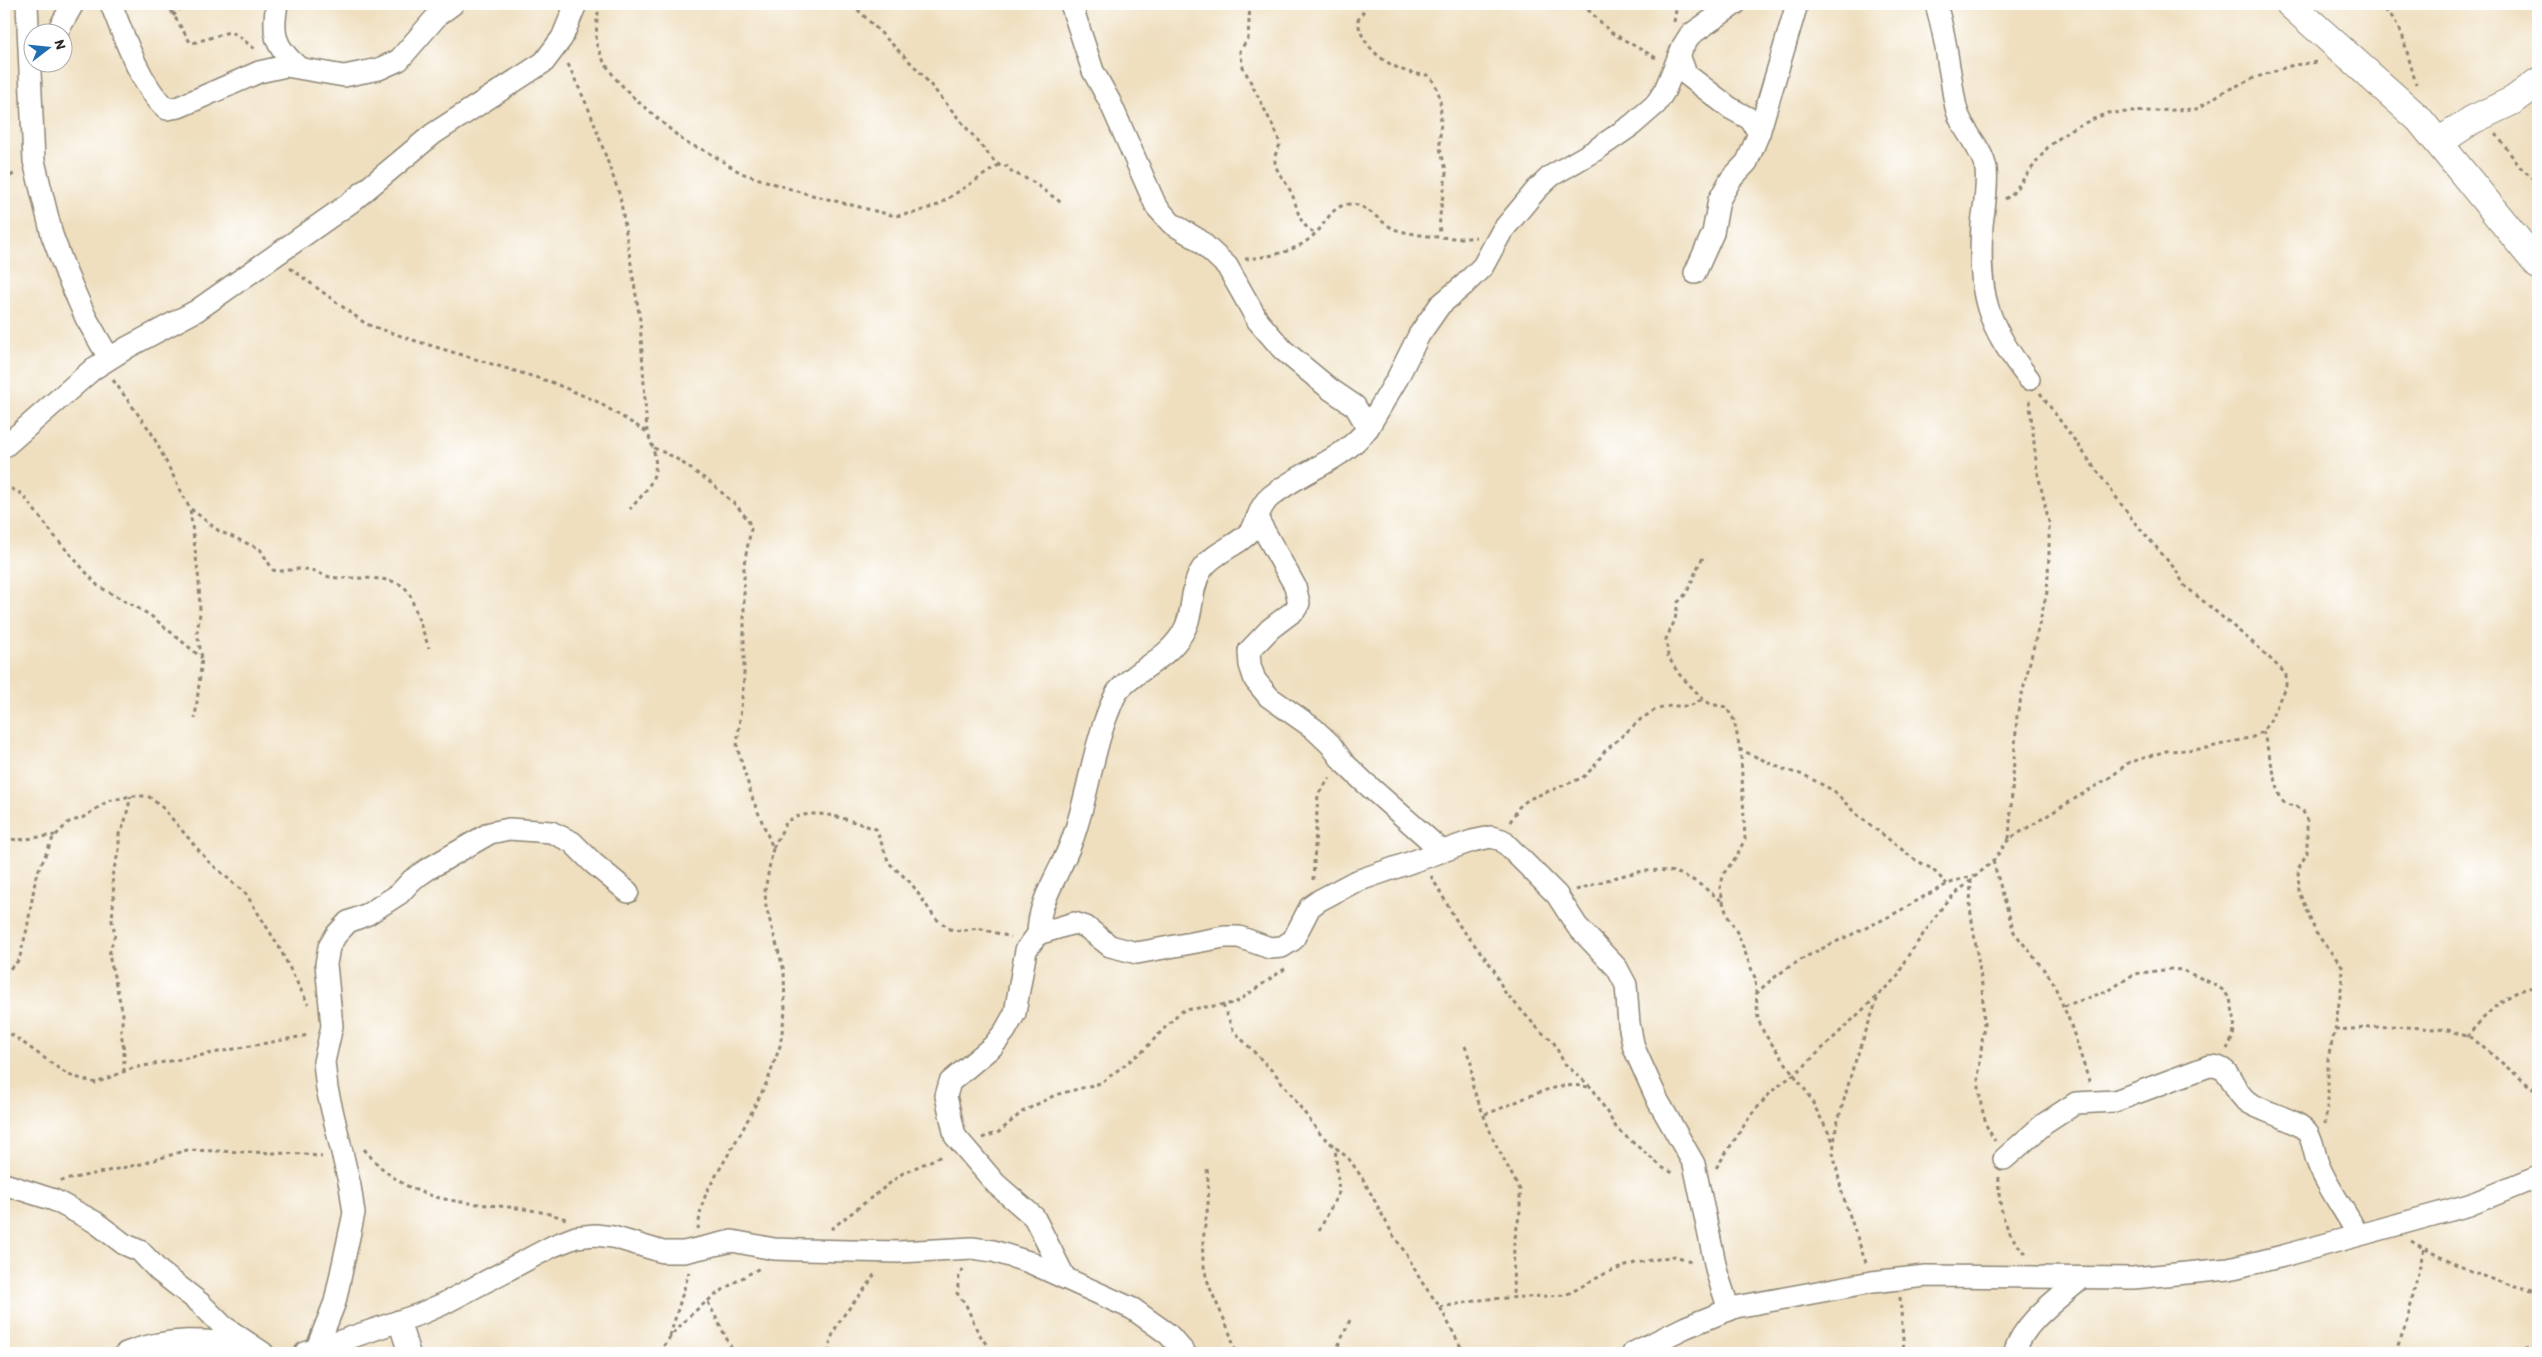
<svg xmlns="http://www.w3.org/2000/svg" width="2542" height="1357" font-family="Itim,sans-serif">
<rect width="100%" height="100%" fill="#fff"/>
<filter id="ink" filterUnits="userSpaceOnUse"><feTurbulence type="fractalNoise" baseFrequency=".02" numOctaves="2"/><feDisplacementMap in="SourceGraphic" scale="10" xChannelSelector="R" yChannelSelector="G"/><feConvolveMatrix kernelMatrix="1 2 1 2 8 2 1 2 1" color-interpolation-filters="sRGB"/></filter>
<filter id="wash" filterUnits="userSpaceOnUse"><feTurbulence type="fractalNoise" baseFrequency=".0096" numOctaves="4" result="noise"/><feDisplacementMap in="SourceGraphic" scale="20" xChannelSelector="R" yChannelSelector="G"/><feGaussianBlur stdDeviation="1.12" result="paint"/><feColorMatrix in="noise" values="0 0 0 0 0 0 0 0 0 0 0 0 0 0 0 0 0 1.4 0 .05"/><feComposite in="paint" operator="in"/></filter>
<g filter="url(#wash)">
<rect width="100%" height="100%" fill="#efdfbf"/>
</g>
<g filter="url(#ink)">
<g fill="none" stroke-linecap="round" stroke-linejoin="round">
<defs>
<g id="street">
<path d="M27 4 34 161 52 235 67 275 86 318 109 358"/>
<path d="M111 4C123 34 142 89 167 109L179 107 259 72 286 66 344 76 379 69 399 60 438 15 453 4"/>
<path d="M277 4C272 33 274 46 297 66"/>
<path d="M1936 4C1942 25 1946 45 1949 67 1952 81 1953 97 1957 111 1963 132 1982 147 1986 169 1988 187 1984 207 1982 225 1978 295 1986 324 2029 379"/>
<path d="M57 32 73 4"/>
<path d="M1679 55 1686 74 1730 108 1750 119 1759 133 1747 162 1731 179 1719 200 1713 233 1695 273"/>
<path d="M1759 133 1797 4"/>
<path d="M1368 428 1397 379 1419 335 1440 305 1464 285 1483 266 1502 231 1537 189 1551 176 1594 151 1632 125 1656 104 1665 90 1683 46 1690 35 1735 4"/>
<path d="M4 447 93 369 128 347 196 311 350 203 433 134 544 62 562 38 576 4"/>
<path d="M1257 518 1295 586 1299 603 1295 610 1270 629 1249 651 1250 665 1255 680 1269 697 1313 728 1330 744 1344 763 1363 781 1442 851"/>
<path d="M1038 934C1038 901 1060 873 1071 843 1087 802 1091 757 1107 715 1110 708 1113 698 1118 691 1137 669 1166 660 1182 634 1195 614 1189 589 1202 569 1215 551 1242 544 1252 529 1259 518 1259 506 1270 497 1301 471 1343 461 1368 428L1355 406 1330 389 1283 350 1258 321 1227 266 1199 240 1171 223 1156 206 1110 102 1093 71 1071 4"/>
<path d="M2004 1159 2044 1124 2076 1103 2115 1101 2209 1066C2234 1065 2230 1090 2248 1102 2262 1112 2300 1120 2308 1133 2314 1143 2314 1155 2319 1166 2329 1190 2346 1212 2358 1235"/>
<path d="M4 1184 54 1200 95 1222 124 1244 140 1251 159 1271 200 1303 223 1326 263 1353"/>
<path d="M1065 1278 1034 1217 996 1184 955 1136 946 1096 950 1082 993 1046 1005 1031 1015 1013 1026 950 1038 934 1074 923 1086 927 1110 946 1137 953 1224 937H1239L1270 948 1282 947 1293 940 1310 907 1320 900 1354 882 1472 841 1491 837 1502 840 1557 895 1577 926 1617 968 1626 985 1629 1024 1634 1048 1658 1101 1694 1164 1717 1273 1729 1310"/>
<path d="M399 1321 409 1353"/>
<path d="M126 1353C170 1336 204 1340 249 1345"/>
<path d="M305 1353 420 1314 443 1304 553 1246 576 1237 595 1235 613 1237 663 1252H684L732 1241 774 1249 802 1250 899 1252 972 1248 993 1251 1029 1262 1133 1309 1168 1334 1185 1353"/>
<path d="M315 1353 335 1302 354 1213 350 1186 327 1089 324 1062 332 1026 326 964 329 947 336 935 348 922 368 914 399 894 412 880 428 869 490 833 509 829 551 832 572 842 593 863 628 892"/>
<path d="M1633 1353 1686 1327 1736 1307 1872 1282 1926 1276 2133 1278 2229 1269 2283 1256 2469 1205 2538 1177"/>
<path d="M2014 1353C2025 1320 2056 1301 2082 1278"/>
</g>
<g id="secondary">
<path d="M2290 4 2419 119 2538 265"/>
<path d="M2439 142 2472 120 2514 100 2538 82"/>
</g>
</defs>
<!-- street casing -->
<use href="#street" stroke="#8d8575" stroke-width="24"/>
<!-- secondary casing -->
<use href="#secondary" stroke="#8d8575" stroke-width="30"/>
<!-- path -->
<g stroke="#8d8575" stroke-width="3" stroke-dasharray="4 4" stroke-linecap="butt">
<path d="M167 4 190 42 193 43 229 32 236 34 257 51"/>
<path d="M600 4 597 18 596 43 604 62 615 78 635 99 686 143 708 152 741 173 800 192 895 216 914 213 938 205 999 165"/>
<path d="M852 4 919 71 995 162 1002 167 1007 166 1012 172 1033 182 1063 204"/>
<path d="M1250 4 1248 38 1240 51 1243 67 1277 134 1280 145C1266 166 1284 176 1292 194 1300 214 1296 220 1315 234"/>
<path d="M1368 4 1358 20C1361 52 1399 75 1428 75 1447 93 1439 124 1440 147 1441 156 1446 165 1446 173 1444 197 1438 211 1440 235"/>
<path d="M1582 4 1612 33 1656 58"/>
<path d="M2379 4 2393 18 2402 34 2416 84"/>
<path d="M173 16 185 4"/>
<path d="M1674 22 1677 4"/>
<path d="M568 64 590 112 620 196 640 320 647 432C663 469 656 481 630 509"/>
<path d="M2496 134 2520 167 2538 182"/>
<path d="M4 181 16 172"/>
<path d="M2005 199 2012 194 2048 147 2071 129 2107 113 2197 109 2223 92 2254 78 2293 65 2319 62"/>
<path d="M1245 259C1269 257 1297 252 1315 234 1325 225 1330 209 1344 205 1364 199 1378 222 1394 229 1413 236 1457 240 1476 237"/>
<path d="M290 268 366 324 416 341 551 382 596 401 647 432"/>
<path d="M113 380 151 432 190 509 199 581 200 613 197 633 202 658 195 719"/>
<path d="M654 448 674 457 711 483 737 506 748 520 751 529 744 564V679L737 747 753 800 773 848 765 890 766 907 784 971 785 1011 780 1046 768 1080 743 1129 707 1191 701 1208 698 1229"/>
<path d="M4 485 22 494 56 538 98 586 150 615 202 658"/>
<path d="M191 509 219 531 260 549 273 570C283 573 294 568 304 569 314 569 321 575 330 577 350 581 400 571 410 595L429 648"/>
<path d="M1703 558C1693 572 1692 591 1678 602L1675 620 1666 639 1668 656 1678 673 1703 699 1710 704 1726 707 1734 720 1741 755 1745 839 1736 857 1724 873 1720 888 1723 902 1727 915 1738 934 1755 978 1758 1019 1764 1033 1808 1094 1834 1143"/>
<path d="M2263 731 2280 797 2285 804 2295 806 2303 811 2307 821V853L2298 869 2299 892 2316 933 2342 966 2343 976 2335 1030 2328 1058V1099L2325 1124"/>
<path d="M1739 749 1785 770 1804 775 1834 791 1855 813 1914 859 1932 869 1947 884"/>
<path d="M1510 822 1519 807 1529 799 1582 778 1593 768 1604 752 1641 719 1655 710 1670 706H1690L1703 699"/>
<path d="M4 838 18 840 55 835"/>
<path d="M2009 839 2017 715 2047 592 2049 555V522L2037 470 2029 397"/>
<path d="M773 848 787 821C817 805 846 820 876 829L889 863 911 883 935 918 950 929 960 931 978 928 1011 937"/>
<path d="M1993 861 2014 932 2052 980 2070 1022 2090 1084"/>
<path d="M1431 876 1459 925 1493 968 1504 991 1540 1031 1553 1041 1564 1063 1593 1089 1617 1129 1663 1168 1675 1174"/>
<path d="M1971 879 1970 908 1982 985 1984 1024 1978 1079 1981 1105 1987 1127 1995 1141"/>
<path d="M1313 880 1318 794 1330 778"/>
<path d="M1576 890C1610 880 1655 859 1689 878 1701 884 1712 894 1723 902"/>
<path d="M4 974 19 960 27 929 36 876 53 838 69 822 82 818 108 801 131 796H148L162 807 208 861 246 894 278 945 308 1004"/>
<path d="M1756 994C1793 956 1842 941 1888 917 1914 904 1946 880 1974 876"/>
<path d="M1223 1005 1233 1030 1277 1076 1321 1135 1349 1159 1363 1179 1393 1235 1407 1255 1421 1281 1440 1307 1464 1353"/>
<path d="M2064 1006 2108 991 2134 974 2171 969 2182 970 2214 984 2224 991 2230 999 2235 1021 2233 1037 2227 1049"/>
<path d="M4 1029 68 1075 96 1083 133 1068 309 1035"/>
<path d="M2335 1030 2395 1026 2448 1030 2472 1038 2538 1093"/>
<path d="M2467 1037C2484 1016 2509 988 2538 987"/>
<path d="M1465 1046 1471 1063 1473 1088 1493 1139 1520 1190V1211L1514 1243 1513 1297"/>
<path d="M124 1072V1050L121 1032 123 1014 109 955 115 934 112 921 114 894 112 876 119 850V834L124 825 131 796"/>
<path d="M1485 1114C1518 1104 1556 1077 1591 1088"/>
<path d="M982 1138 999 1132 1022 1112 1055 1095 1101 1083 1144 1050 1176 1016 1184 1010 1235 1003 1286 968"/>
<path d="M364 1149C422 1222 492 1193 566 1219"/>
<path d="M1716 1168 1751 1115 1772 1091 1802 1068 1898 976 1905 960 1946 902 1993 861 2009 839 2112 776 2128 763 2166 751 2202 749 2253 737 2263 731 2271 719 2286 685V674L2258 647 2184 585 2176 570 2135 523 2040 393"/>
<path d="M1207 1169C1208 1181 1209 1193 1208 1204 1206 1224 1200 1246 1204 1266 1209 1297 1230 1322 1235 1353"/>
<path d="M1999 1177C1997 1206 2006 1238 2029 1256"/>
<path d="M60 1181 141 1164 187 1150 305 1154 322 1157"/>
<path d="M831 1229 903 1173 944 1155"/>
<path d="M1319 1231 1339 1192 1335 1147"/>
<path d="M2411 1241C2451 1264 2493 1283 2538 1291"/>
<path d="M1866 1263 1842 1193 1833 1152 1836 1128 1853 1068 1879 994"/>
<path d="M963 1269 959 1277 957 1293 966 1305 978 1332 992 1353"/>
<path d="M1900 1297 1904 1353"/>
<path d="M708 1302 734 1353"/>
<path d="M1440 1307 1487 1299 1566 1295 1608 1272 1635 1263 1675 1256 1694 1262"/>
<path d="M670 1336 689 1272"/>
<path d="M659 1353C683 1315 720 1289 760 1268"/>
<path d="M829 1353C830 1319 862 1300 876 1271"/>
<path d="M1335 1353 1350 1320"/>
<path d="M2395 1353 2407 1322 2424 1248"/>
<path d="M2501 1353 2538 1346"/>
</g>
<!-- street -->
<use href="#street" stroke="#fff" stroke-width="21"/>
<!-- secondary -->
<use href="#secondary" stroke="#fff" stroke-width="28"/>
</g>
</g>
<!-- margin -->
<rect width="2542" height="1357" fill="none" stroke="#fff" stroke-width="20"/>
<!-- north arrow -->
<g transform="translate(48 48) rotate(74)"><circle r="24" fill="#ffffff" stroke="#aaaaaa"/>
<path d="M0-4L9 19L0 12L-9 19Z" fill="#1f6fb2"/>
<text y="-8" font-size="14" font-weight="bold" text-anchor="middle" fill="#2b2b2b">N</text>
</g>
</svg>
